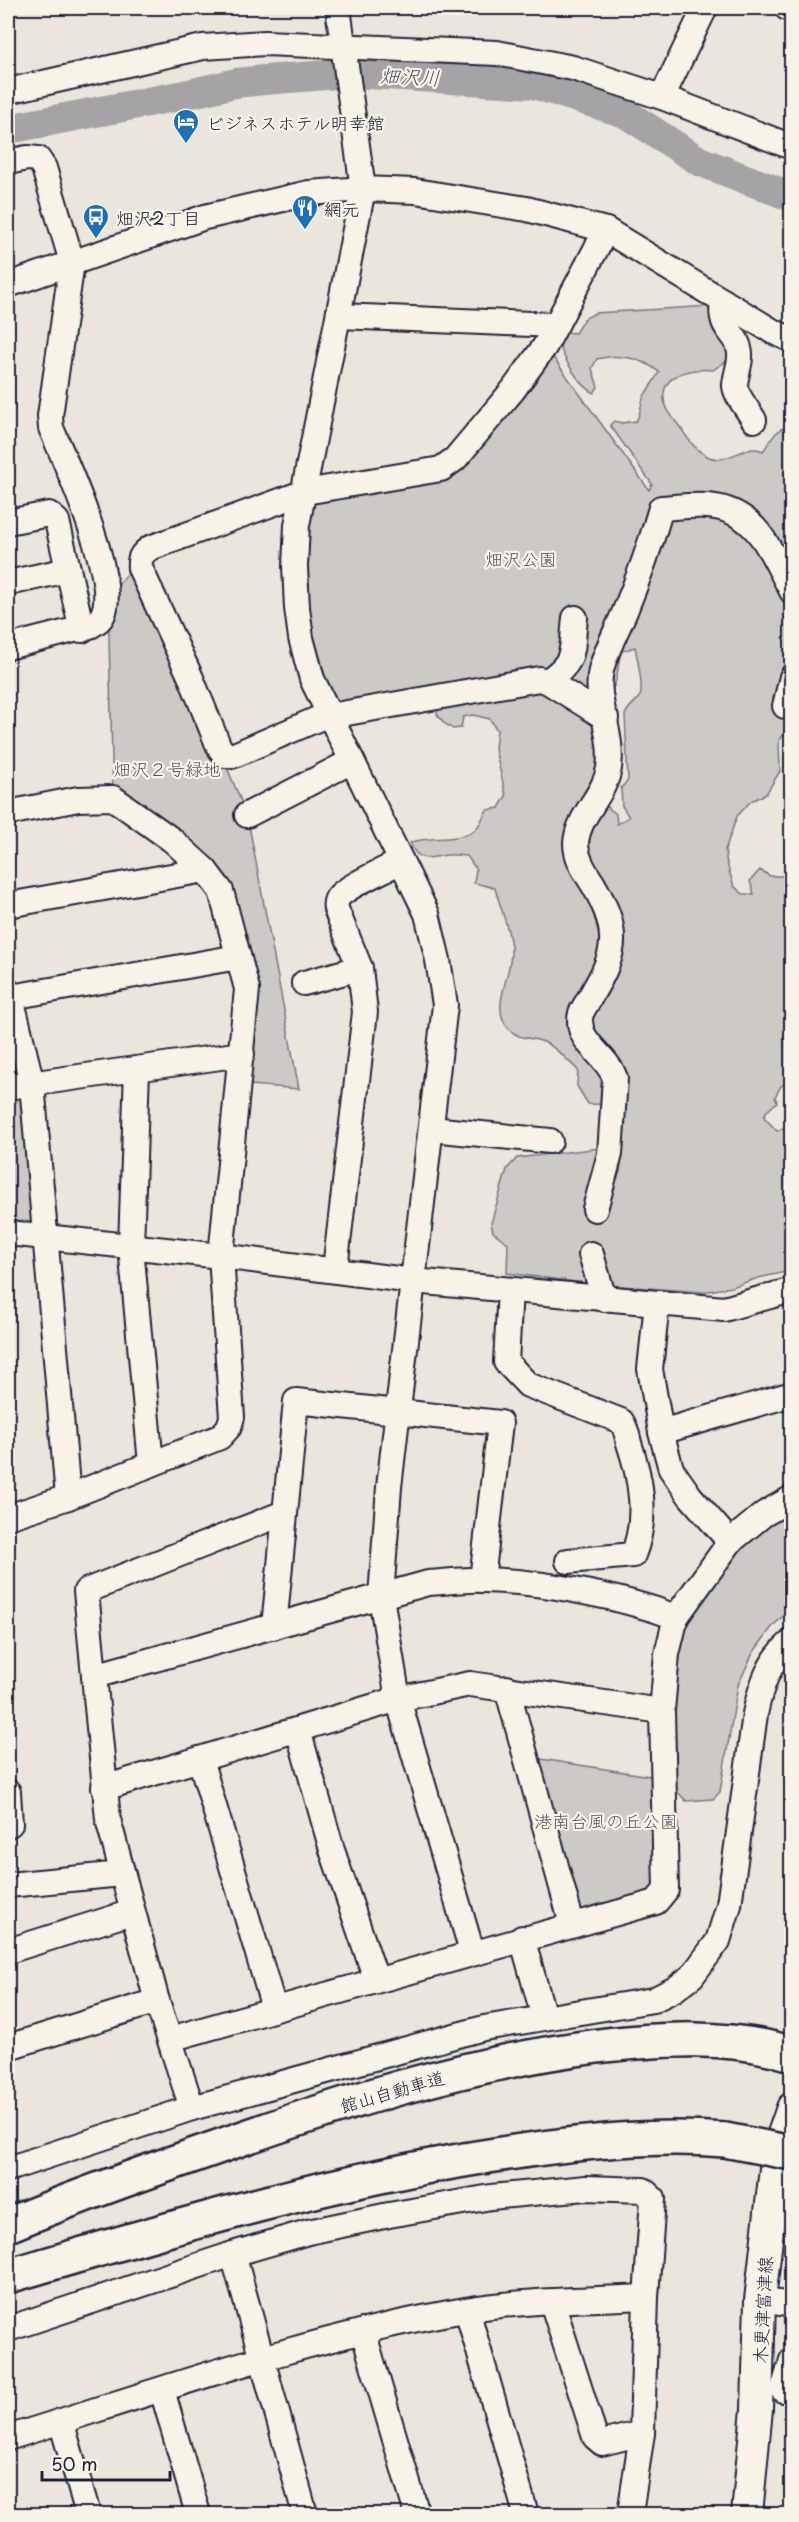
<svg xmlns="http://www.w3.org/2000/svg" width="799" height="2522" font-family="'Playpen Sans','Klee One',sans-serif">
<rect width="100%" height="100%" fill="#eae6de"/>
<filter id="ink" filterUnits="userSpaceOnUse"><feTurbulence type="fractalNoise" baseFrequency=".0167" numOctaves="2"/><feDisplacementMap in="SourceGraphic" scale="12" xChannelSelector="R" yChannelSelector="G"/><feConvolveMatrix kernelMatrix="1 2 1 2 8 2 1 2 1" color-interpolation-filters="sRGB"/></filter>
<g filter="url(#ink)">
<!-- green -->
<g fill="#cdc9c6" stroke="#787680" stroke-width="1.5" fill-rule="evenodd">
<path d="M712 306 730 345 728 360 713 370C697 368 667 371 664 393 662 407 675 420 682 430 689 440 695 450 707 456 726 467 745 442 763 451 773 438 775 429 791 425V725L779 741 780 771 766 794 751 801 737 816 725 850 727 864 734 886 743 894H754L750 881 760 870 770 876H791V1081L781 1086 775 1097 777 1102 766 1112 764 1117 777 1131 791 1124V1271L758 1278 732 1287 703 1292 592 1284 507 1273 508 1243 493 1232 491 1223 507 1169 517 1158 600 1148 612 1188 620 1172 624 1105 588 1104 577 1086 578 1070C568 1061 558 1049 546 1043 532 1036 519 1041 508 1028 489 1006 514 972 511 947 509 927 500 907 495 888L474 883 476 869 467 856C461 856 454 854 447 855 431 857 419 865 410 843 428 835 458 843 475 830 480 826 483 816 487 810L499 808 506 796 495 749 497 730 490 719 473 715 463 717 461 728 453 729 444 723 437 714V705L330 716 296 590 305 492 402 469 415 461 455 459 545 346 649 490 652 484 610 425 614 421 622 423 636 421C642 412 640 401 646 393 651 385 655 380 659 372 642 358 618 353 597 359L592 368 598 387 594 393C578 384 564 359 558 342L565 332 575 333 584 319 595 313ZM635 647C637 657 644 688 640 696 635 704 629 705 625 715L628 780 621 788 622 806 629 817 617 824 616 814 607 807 603 796 596 716C603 705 611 695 615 683 619 672 617 661 622 651Z"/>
<path d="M139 560 247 815 299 1089 239 1084 247 989 205 870 113 798 108 597Z"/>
<path d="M22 1091 43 1224 8 1220V1094Z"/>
<path d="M791 1508V1608L772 1627 753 1653 738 1685 720 1792 713 1799 686 1801 675 1789V1678L681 1643 694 1606 743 1541Z"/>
<path d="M534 1758 656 1777V1890L595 1913 580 1910Z"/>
</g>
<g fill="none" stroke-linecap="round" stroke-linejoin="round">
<!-- river -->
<path stroke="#a6a3a6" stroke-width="30" d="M8 129 179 96 236 83 264 80 351 73 533 84 625 113 699 161 792 197"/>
<defs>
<g id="minor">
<path d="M338 8 363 189 297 525 295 566 297 608 301 638 312 679 427 914 438 960 445 1005 389 1487 381 1597 398 1699 472 1952"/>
<path d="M787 8 792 10"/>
<path d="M8 91 203 47 265 43 497 53 573 68 662 97 792 147"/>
<path d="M662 97 705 8"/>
<path d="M8 162 27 158 38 159 44 168 72 262 50 416 51 428C66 463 119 580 103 614 101 620 95 623 90 626L8 647"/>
<path d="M8 285 205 217 309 193 363 189 415 191 527 209 606 230 772 331 792 340"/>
<path d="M723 301C718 332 737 329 740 353 741 364 735 376 735 386 736 396 749 411 754 420"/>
<path d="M339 316 556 325"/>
<path d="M8 522 49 514 57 521 82 630"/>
<path d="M8 583 68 570"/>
<path d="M547 681C577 661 571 652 575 618"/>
<path d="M785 706 792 677"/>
<path d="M329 714 232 756 225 755 219 747 191 678 140 568C139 557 142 554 150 548L305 492 441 469 455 459 513 390 545 346 606 230"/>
<path d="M330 716 539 679 547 681 606 718"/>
<path d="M8 813 78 799 113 798 172 840 205 870 221 891 247 989 221 1256 232 1417 229 1427 220 1437 68 1497 8 1517"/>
<path d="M247 815 352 761"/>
<path d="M8 905 205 870"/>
<path d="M304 983 360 968"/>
<path d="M8 991 11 997 32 1084 68 1497"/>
<path d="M11 997 238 957"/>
<path d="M137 1069 131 1247 151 1464"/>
<path d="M8 1087 242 1054"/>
<path d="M432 1129 550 1141"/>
<path d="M595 1209 610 1154 615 1078C606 1053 574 1042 581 1013 611 960 627 942 593 884 585 872 576 858 576 843 578 815 605 795 609 768 614 734 594 700 601 670 606 650 617 630 625 611 639 577 651 543 661 508 676 507 693 505 708 506 758 510 770 552 792 591"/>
<path d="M8 1233 221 1256 413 1281 724 1309 792 1290"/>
<path d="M591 1254 604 1299"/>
<path d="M335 1269 365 1012 360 968 336 909C335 904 336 899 340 895 353 883 385 870 401 861"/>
<path d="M510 1290 506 1362 528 1385 621 1421C626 1427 627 1435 629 1443 641 1479 648 1518 633 1555L568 1561"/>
<path d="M657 1303 650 1369 661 1432 671 1469 690 1496 730 1542"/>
<path d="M661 1432 792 1394"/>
<path d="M274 1627 296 1401 500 1423 482 1580"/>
<path d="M94 1676 86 1591 284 1513"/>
<path d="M507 1688 572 1924"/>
<path d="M298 1730 332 1850 376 1979"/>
<path d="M200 1759 274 2008"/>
<path d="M104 1788 398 1699 470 1684 662 1711"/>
<path d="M8 1792 10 1824 8 1825"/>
<path d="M8 1885 122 1874"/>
<path d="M522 1938 544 2017"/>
<path d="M8 1951 132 1912"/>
<path d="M170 2039 656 1902 666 1890 662 1711 667 1654 676 1617 730 1542 764 1514 792 1498"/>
<path d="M8 2047 157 2001"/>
<path d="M192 2108 157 2001 108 1819 94 1676 428 1583C447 1582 466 1579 484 1580 544 1582 620 1596 676 1617"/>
<path d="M8 2169 192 2108 454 2036 484 2028 653 2000 675 1989 692 1976 718 1941 729 1905 755 1714C761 1685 769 1661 792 1641"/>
<path d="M233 2254 305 2514"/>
<path d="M760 2300 792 2305"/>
<path d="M552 2302 595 2437 602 2443 642 2433"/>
<path d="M467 2310 526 2514"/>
<path d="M8 2329 233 2254 308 2232 389 2215 491 2197 586 2188 643 2190 653 2199 646 2297 642 2433 630 2514"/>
<path d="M363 2331 417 2514"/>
<path d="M162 2390 198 2514"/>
<path d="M783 2390 792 2360"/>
<path d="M61 2421 88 2514"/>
<path d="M8 2438C158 2391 309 2337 465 2310 525 2300 586 2300 646 2297"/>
</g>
<path id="major" d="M747 2514 757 2409 760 2300 777 2151 792 2108"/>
<g id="highway">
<path d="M8 2225C75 2197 143 2173 212 2149 338 2104 465 2063 598 2046 662 2039 729 2034 792 2054"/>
<path d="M8 2276C168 2229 330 2180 495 2155 572 2143 648 2134 725 2140"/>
</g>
</defs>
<!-- minor casing -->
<use href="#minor" stroke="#22223b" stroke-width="28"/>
<!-- major casing -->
<use href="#major" stroke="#22223b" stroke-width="34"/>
<!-- highway casing -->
<use href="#highway" stroke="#22223b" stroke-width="38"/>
<!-- minor -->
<use href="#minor" stroke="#f7f3e8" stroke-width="24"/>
<!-- major -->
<use href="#major" stroke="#f7f3e8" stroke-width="30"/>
<!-- highway -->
<use href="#highway" stroke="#f7f3e8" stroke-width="33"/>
<defs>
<path id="highway-bridge" d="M725 2140 792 2153"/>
</defs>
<!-- highway-bridge casing -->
<use href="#highway-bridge" stroke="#22223b" stroke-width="38" stroke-linecap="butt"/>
<!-- highway-bridge -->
<use href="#highway-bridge" stroke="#f7f3e8" stroke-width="33"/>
</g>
</g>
<!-- icons -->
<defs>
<symbol id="hotel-pin" viewBox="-11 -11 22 30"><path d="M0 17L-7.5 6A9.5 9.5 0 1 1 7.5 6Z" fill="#1f6fb2" stroke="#f7f3e8"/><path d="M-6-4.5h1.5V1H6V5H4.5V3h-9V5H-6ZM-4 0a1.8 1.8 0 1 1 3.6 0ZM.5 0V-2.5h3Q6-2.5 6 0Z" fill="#fff"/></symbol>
<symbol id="restaurant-pin" viewBox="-11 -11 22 30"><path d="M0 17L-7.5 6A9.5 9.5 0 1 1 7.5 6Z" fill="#1f6fb2" stroke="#f7f3e8"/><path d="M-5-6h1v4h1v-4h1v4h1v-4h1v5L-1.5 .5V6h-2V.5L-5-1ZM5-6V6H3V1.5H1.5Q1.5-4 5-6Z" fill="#fff"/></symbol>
<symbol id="bus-pin" viewBox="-11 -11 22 30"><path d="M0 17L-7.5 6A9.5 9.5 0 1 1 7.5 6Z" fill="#1f6fb2" stroke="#f7f3e8"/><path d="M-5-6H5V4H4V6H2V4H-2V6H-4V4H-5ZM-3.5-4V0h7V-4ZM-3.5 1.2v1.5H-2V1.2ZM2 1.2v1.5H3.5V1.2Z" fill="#fff"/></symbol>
</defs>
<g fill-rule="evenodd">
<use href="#hotel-pin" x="171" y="107" width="30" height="40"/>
<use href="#restaurant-pin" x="290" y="193" width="30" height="40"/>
<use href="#bus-pin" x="81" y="202" width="30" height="40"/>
</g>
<g text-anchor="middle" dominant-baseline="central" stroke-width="4.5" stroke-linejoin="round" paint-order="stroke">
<!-- poi labels -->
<g font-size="18" fill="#22223b" stroke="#f7f3e8" text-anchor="start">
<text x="206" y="122">ビジネスホテル明幸館</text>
<text x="324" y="208">網元</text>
<text x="116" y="217">畑沢2丁目</text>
</g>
<!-- park labels -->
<g font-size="18" fill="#555465" stroke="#f7f3e8">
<text x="521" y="558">畑沢公園</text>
<text x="167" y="768">畑沢２号緑地</text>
<text x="606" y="1820">港南台風の丘公園</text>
</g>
<!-- street labels -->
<g font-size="18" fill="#22223b" stroke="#f7f3e8">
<text transform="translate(392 2091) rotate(-16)">館山自動車道</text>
<text transform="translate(762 2310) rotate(-87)">木更津富津線</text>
</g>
<!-- water labels -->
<g font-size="20" font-style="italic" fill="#504f60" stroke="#f7f3e8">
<text transform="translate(410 76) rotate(3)">畑沢川</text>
</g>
</g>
<!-- margin -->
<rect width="799" height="2522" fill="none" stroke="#f7f3e8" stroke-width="30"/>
<rect x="15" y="15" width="769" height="2492" fill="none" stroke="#22223b" stroke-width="2" filter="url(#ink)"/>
<!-- scale -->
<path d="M42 2471v9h128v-9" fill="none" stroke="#22223b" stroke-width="3"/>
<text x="51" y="2471" font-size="18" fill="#22223b" stroke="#f7f3e8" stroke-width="4.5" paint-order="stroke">50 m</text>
</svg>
